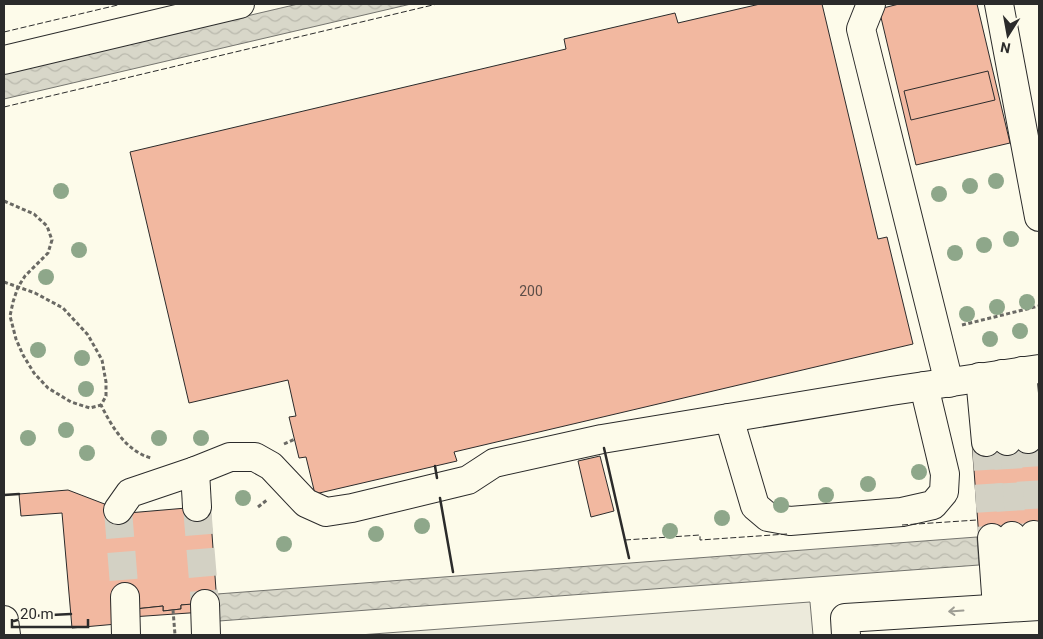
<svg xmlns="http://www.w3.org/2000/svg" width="1043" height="639" font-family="Roboto,sans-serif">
<defs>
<pattern id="water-waves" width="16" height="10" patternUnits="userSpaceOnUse" patternTransform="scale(1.25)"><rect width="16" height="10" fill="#d8d7c9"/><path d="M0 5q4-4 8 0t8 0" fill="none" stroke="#bab9ad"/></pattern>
</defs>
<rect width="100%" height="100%" fill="#fdfbea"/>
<!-- parking -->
<path fill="#eceadb" stroke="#74746e" d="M810 602 813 635H359Z"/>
<!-- water -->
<g fill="url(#water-waves)" stroke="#74746e">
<path d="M298 4H411L4 99V73Z"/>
<path d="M977 537 979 565 219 621 217 594Z"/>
</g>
<!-- building -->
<g fill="#f2b8a0" stroke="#2b2b2b">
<path d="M760 4H822L878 239 887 237 913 344 454 452 457 461 315 494 306 457 299 458 289 417 296 416 288 380 189 403 130 152 566 49 564 39 675 13 678 23Z"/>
<path d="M899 4H977L1010 143 916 165 879 9Z"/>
<path d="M988 71 995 100 911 120 904 91Z"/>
<path d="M1039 439V534L979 539 972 442Z"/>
<path d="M600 456 614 511 591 517 578 461Z"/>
<path d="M68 490 128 513 210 506 217 604 181 605V609L163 611V606L135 609 117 624 72 628 62 513 21 516 19 494Z"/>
<path d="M192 604 218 611 117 618 135 609 163 606V611L181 609V605Z"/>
</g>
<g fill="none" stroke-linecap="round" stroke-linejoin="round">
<!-- minor-tunnel -->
<g stroke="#d3d1c4" stroke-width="28" stroke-dasharray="28 14" stroke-linecap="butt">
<path d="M1028 439 1034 535"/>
<path d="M1007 441 1012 536"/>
<path d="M986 442 992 538"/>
<path d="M197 507 205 604"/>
<path d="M118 510 125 597"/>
</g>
<defs>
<g id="minor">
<path d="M871 4 861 29 949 383"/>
<path d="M999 4 1039 217"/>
<path d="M4 60 240 4"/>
<path d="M1022 371 1028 439"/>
<path d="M1002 374 1007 441"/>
<path d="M980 377 986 442"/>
<path d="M729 418 755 506 768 517 790 521 902 512 933 505 944 492 945 474 924 386"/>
<path d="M195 471 197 507"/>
<path d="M118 510 130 493 195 471 230 457H255L271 466 306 503 326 512 352 508 468 480 494 463 602 439 891 391 1039 369"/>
<path d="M1034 535 1039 606"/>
<path d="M1012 536 1018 607"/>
<path d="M992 538 997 608"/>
<path d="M125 597 126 635"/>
<path d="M205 604 206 635"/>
<path d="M4 620 6 635"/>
<path d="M846 635 845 618 1039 606"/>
</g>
</defs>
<!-- minor casing -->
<use href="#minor" stroke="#2b2b2b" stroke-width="30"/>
<!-- path -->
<g stroke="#6a6964" stroke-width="3" stroke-dasharray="4 2.5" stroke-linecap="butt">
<path d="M4 201 34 214 47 226 52 240 48 253 25 276 18 287 13 302 10 316 16 339 23 355 34 373 48 388 71 402 90 408 101 405"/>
<path d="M4 282 35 293 63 308 88 335 102 360 106 382V396L101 405C112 427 126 451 151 458"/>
<path d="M962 325 1039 306"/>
<path d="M284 444 295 439"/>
<path d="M258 507 267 500"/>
<path d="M173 610 175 635"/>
</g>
<!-- minor -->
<use href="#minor" stroke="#fdfbea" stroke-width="28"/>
<!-- fence -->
<g stroke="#2b2b2b" stroke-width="1" stroke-dasharray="6 2.5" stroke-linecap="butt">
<path d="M4 32 122 4"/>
<path d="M4 107 437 4"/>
<path d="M902 525 977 520"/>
<path d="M625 540 700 535V540L787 534"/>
</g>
<!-- wall -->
<g stroke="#2b2b2b" stroke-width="2.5">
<path d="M604 448 629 558"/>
<path d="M435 466 437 478"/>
<path d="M4 495 19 494"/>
<path d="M440 498 453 572"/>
<path d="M14 621 31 616 71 614"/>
</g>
</g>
<!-- trees -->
<g fill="#8ea78a">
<circle cx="996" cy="181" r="8"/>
<circle cx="970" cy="186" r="8"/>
<circle cx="61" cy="191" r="8"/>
<circle cx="939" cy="194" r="8"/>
<circle cx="1011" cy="239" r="8"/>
<circle cx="984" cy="245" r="8"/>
<circle cx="79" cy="250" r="8"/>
<circle cx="955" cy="253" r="8"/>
<circle cx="46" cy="277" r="8"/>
<circle cx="1027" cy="302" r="8"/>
<circle cx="997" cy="307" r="8"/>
<circle cx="967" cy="314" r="8"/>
<circle cx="1020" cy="331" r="8"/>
<circle cx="990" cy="339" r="8"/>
<circle cx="38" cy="350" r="8"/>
<circle cx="82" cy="358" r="8"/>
<circle cx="86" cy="389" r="8"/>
<circle cx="66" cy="430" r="8"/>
<circle cx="28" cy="438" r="8"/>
<circle cx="159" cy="438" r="8"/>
<circle cx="201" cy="438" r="8"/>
<circle cx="87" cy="453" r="8"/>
<circle cx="919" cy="472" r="8"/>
<circle cx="868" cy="484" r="8"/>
<circle cx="826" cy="495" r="8"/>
<circle cx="243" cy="498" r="8"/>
<circle cx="781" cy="505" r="8"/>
<circle cx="722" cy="518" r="8"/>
<circle cx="422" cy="526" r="8"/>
<circle cx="670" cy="531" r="8"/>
<circle cx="376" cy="534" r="8"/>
<circle cx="284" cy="544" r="8"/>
</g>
<!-- one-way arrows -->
<defs><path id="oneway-shaft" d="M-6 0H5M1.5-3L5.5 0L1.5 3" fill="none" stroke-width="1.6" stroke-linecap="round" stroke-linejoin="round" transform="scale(1.25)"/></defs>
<use stroke="#9e9d94" href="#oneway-shaft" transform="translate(956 611) rotate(176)"/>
<g text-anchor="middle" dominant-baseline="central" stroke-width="4" stroke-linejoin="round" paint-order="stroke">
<!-- number labels -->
<g font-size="14" fill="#5d4e48">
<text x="531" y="291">200</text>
</g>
</g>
<!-- border -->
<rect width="1043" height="639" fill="none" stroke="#2b2b2b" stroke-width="10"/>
<!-- north arrow -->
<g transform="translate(1008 35) rotate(191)" stroke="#fdfbea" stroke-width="4" paint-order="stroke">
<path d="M0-4L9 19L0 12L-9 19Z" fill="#2b2b2b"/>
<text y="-8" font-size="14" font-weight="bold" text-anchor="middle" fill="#2b2b2b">N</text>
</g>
<!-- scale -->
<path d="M12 619v8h76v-8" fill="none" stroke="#2b2b2b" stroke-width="2.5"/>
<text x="20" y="619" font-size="15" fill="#2b2b2b" stroke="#fdfbea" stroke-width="4" paint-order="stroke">20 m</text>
</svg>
